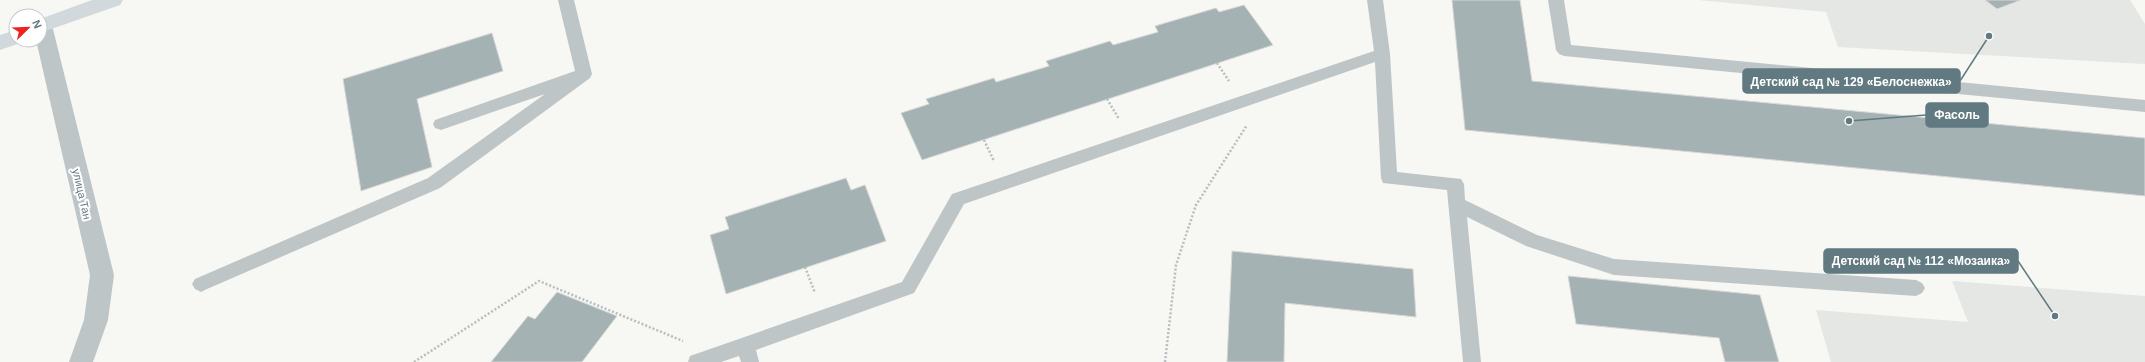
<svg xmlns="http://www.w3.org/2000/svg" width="2145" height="362" font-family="Arial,sans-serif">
<rect width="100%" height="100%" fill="#f7f7f4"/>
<!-- built -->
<g fill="#e5e7e5">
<path d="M1698 0H2130L2145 24V64L1838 47 1826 12Z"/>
<path d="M1952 281 2145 296V362H1831L1816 310 1968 322Z"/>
</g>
<!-- building -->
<g fill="#a4b2b4" stroke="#d9d8d7">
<path d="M1452 0H1520L1532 81 2145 138V196L1465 130Z"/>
<path d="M1985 0H2021L1997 9Z"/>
<path d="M1244 5 1273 45 922 160 901 113 929 104 926 99 994 78 996 82 1049 66 1046 61 1110 41 1113 45 1158 32 1155 26 1216 8 1219 12Z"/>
<path d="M492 33 503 71 417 99 432 167 361 191 343 79Z"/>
<path d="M846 178 851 190 865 185 886 241 726 294 710 235 729 229 725 217Z"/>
<path d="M1232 251 1413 269 1416 317 1285 303 1284 362H1227Z"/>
<path d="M1568 276 1760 295 1779 362H1725L1719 338 1576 324Z"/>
<path d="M557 292 617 316 582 362H491L528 316 535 319Z"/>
</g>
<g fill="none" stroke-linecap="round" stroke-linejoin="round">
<!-- path -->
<g stroke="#b8bdbf" stroke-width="2.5" stroke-dasharray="2 2" stroke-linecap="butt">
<path d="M1217 63 1229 81"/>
<path d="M1107 99 1119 119"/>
<path d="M984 140 994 161"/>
<path d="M805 267 815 293"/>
<path d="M414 362 539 281 683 341"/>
<path d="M1165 362 1176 265 1196 205 1247 125"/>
</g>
<!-- service -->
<g fill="#bec5c7" fill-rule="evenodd">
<path d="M558 0H574L592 74 590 78 440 188 207 289 201 292 195 289 192 284 195 279 428 178 545 94 441 130 435 128 433 124 435 120 575 71Z"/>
<path d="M1367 0H1383L1390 54 1397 172 1461 179 1464 184 1465 200 1537 235 1614 259 1916 280 1922 283 1925 288 1922 293 1916 296 1614 275 1526 246 1467 217 1481 362H1463L1447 190 1383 183 1381 178 1375 62 964 204 914 293 756 350 759 362H741L739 356 721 362H688L690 356 902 282 952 194 1374 51Z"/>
<path d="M1548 0H1564L1571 45 2145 100V112L1564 56 1559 54 1556 50Z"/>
</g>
<!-- minor -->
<path fill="#bec5c7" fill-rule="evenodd" d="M40 18 49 20 52 25 114 275 108 320 93 362H69L84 320 90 275 36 40H40Z"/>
<!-- primary -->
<g fill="#d2d9dc" fill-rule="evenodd">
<path d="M92 0H123L120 5 40 33V19Z"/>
<path d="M16 30V40H24L23 42 0 50V35Z"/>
</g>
</g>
<g text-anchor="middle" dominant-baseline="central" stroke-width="4" stroke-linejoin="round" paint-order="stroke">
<!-- street labels -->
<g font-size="11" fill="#617a81" stroke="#fff">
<text transform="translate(82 194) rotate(77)">улица Тан</text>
</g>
</g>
<!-- callouts -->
<path fill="none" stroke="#617a81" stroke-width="1.5" d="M1989 36L1960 81M1849 121L1926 115M2055 316L2018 261"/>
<g fill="#617a81" stroke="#fff" stroke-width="1.5">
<circle cx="1989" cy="36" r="4"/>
<circle cx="1849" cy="121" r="4"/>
<circle cx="2055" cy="316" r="4"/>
</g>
<g fill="#617a81" stroke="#617a81" stroke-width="1.5">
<rect x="1743" y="69" width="217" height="24" rx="4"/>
<rect x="1926" y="103" width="62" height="24" rx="4"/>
<rect x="1824" y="249" width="194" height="24" rx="4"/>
</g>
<g font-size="12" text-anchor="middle" font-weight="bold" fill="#fff">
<text x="1851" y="86">Детский сад № 129 «Белоснежка»</text>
<text x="1957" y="119">Фасоль</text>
<text x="1921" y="265">Детский сад № 112 «Мозаика»</text>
</g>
<!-- north arrow -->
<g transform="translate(28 28) rotate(67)"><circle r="19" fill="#ffffff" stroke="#c0cacd"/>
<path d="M0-3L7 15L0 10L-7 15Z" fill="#ed211e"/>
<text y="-6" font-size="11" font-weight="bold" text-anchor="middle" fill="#617a81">N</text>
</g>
</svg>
